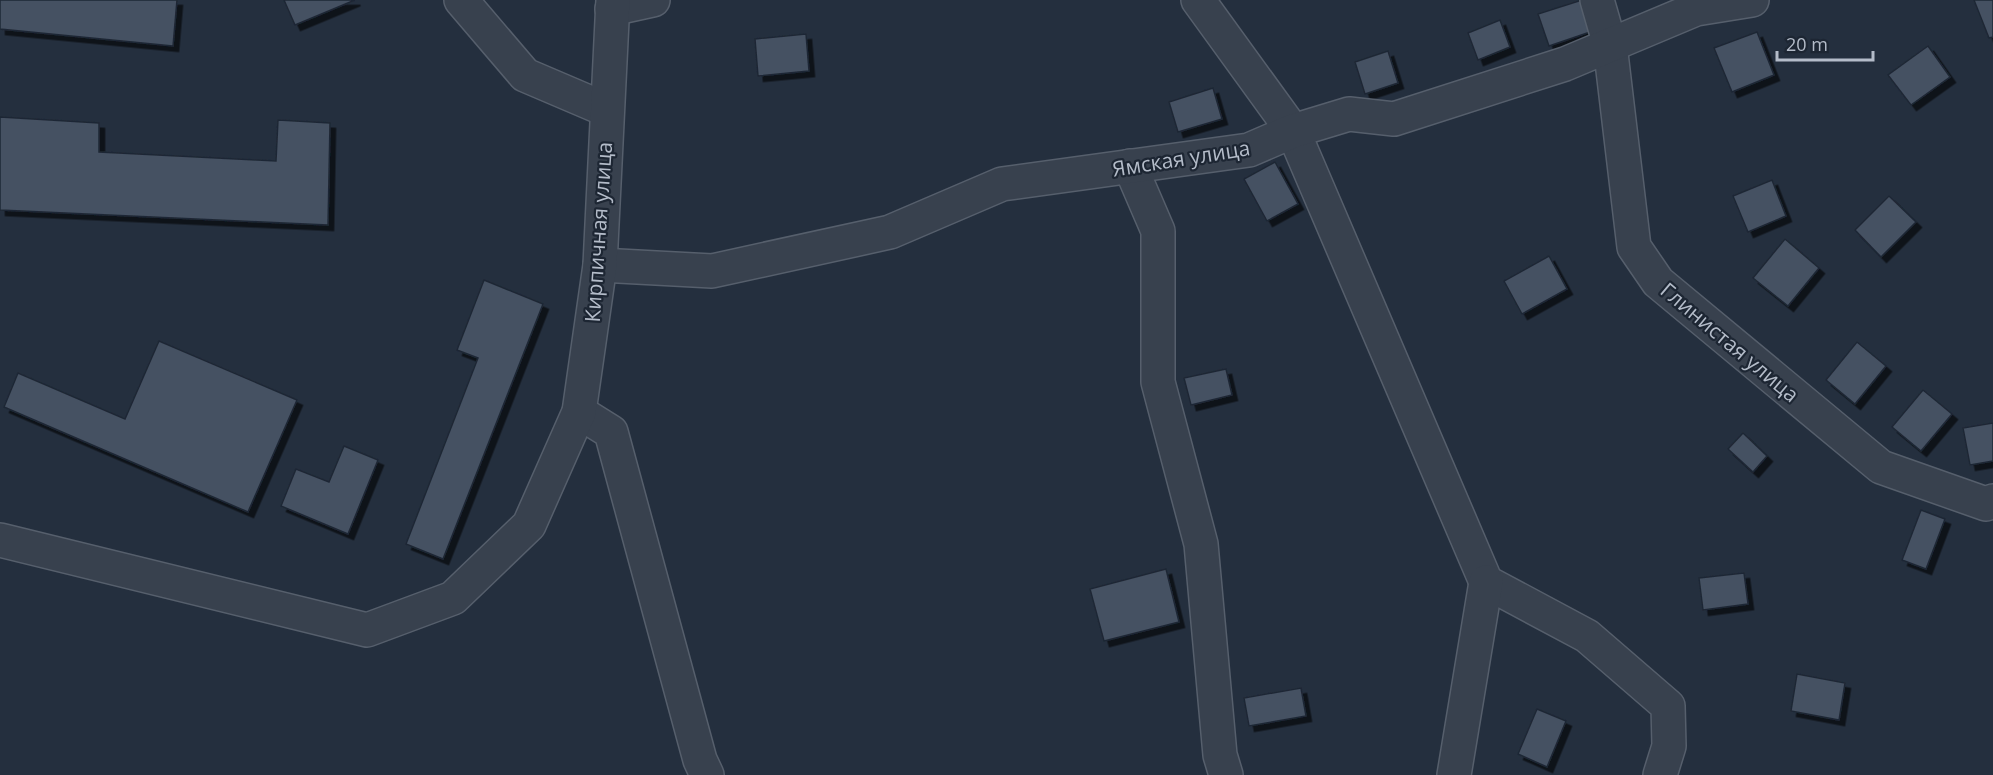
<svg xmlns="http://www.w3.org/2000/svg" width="1993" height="775" font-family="'Open Sans',sans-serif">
<defs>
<filter id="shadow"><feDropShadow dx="5.5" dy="5.5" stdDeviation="0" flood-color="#0009"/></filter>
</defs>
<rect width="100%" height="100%" fill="#242f3e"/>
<!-- building -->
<g fill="#455162" stroke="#1f2835" stroke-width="1.5" filter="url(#shadow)">
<path d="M0 0H177L173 46 0 29Z"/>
<path d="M284 0H355L295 25Z"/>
<path d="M1582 0 1593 31 1549 46 1538 14Z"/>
<path d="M1974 0H1993V37L1989 38Z"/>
<path d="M1500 20 1510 47 1478 60 1468 33Z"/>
<path d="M1757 32 1774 75 1732 92 1714 48Z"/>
<path d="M806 34 809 71 758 76 755 39Z"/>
<path d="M1928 46 1950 77 1911 105 1888 75Z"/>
<path d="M1388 51 1398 83 1365 94 1355 62Z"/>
<path d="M1213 88 1222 119 1178 132 1169 102Z"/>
<path d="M0 117 99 123V152L276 161 278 120 330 123 328 225 0 210Z"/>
<path d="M1275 162 1298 204 1267 221 1244 179Z"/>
<path d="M1772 180 1786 216 1748 232 1733 196Z"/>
<path d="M1889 196 1916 222 1881 257 1855 230Z"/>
<path d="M1785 239 1819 268 1788 306 1753 278Z"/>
<path d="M1549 256 1567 289 1522 314 1504 281Z"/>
<path d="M484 280 543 304 443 559 406 544 478 358 457 350Z"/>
<path d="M159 341 297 400 248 512 4 407 18 373 125 419Z"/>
<path d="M1857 342 1886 366 1855 404 1826 380Z"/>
<path d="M1226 369 1232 395 1191 405 1184 378Z"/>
<path d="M1923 390 1952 414 1921 451 1892 427Z"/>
<path d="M1993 423V461L1970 465 1963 428Z"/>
<path d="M1743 433 1767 456 1753 472 1728 449Z"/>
<path d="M344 446 378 460 348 534 281 506 296 469 329 482Z"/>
<path d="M1921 510 1945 519 1926 569 1902 560Z"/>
<path d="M1166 569 1179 622 1104 641 1090 589Z"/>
<path d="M1744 573 1748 604 1703 610 1699 578Z"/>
<path d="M1797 674 1845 683 1839 720 1791 711Z"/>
<path d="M1301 688 1306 716 1249 726 1244 698Z"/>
<path d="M1537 709 1566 721 1547 767 1518 754Z"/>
</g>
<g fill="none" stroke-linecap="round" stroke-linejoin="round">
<defs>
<g id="minor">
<path d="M461 0 525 75 607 110"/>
<path d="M1198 0 1293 131 1486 582 1587 636 1668 706 1669 746 1660 775"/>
<path d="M1597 0 1610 45 1634 247 1658 282 1881 467 1986 504 1993 501"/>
<path d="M612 9 653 0"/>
<path d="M1130 166 1158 231V382L1201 544 1220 755 1226 775"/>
<path d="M600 265 712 271 890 232 1002 184 1249 150 1293 131 1349 114 1394 119 1565 64 1696 9 1752 0"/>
<path d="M579 412 611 432 700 760 707 775"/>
<path d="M0 540 367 630 453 598 529 525 579 412 600 265 613 0"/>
<path d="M1454 775 1486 582"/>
</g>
</defs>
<!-- minor casing -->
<use href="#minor" stroke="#565f6c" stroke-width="36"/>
<!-- minor -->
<use href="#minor" stroke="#38414e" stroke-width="33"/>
</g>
<g text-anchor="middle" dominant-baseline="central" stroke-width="4.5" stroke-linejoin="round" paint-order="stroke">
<!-- street labels -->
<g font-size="21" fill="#b4bcc9" stroke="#1d2633">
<text transform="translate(1181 158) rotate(-9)">Ямская улица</text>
<text transform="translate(598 232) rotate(-86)">Кирпичная улица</text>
<text transform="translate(1730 342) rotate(40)">Глинистая улица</text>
</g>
</g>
<!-- scale -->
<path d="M1777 51v9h96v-9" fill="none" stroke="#b4bcc9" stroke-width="3"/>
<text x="1786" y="51" font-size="18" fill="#b4bcc9" stroke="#1d2633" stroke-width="4.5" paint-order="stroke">20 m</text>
</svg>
